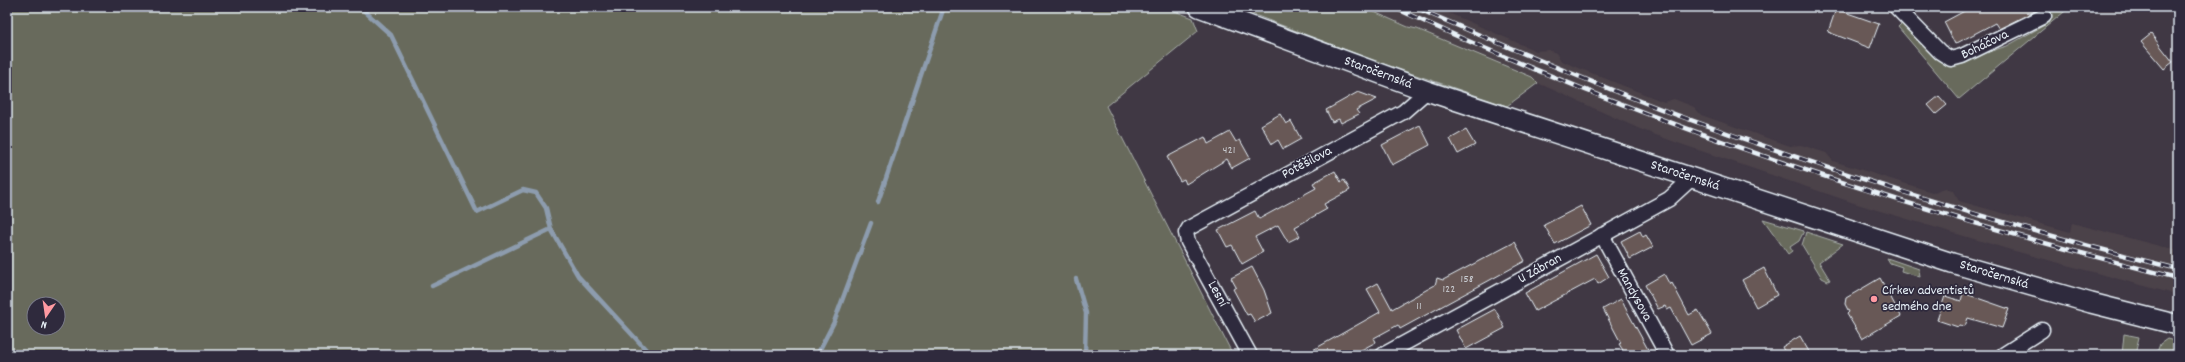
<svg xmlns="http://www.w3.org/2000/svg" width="2185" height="362" font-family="Dekko,sans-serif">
<rect width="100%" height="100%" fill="#403844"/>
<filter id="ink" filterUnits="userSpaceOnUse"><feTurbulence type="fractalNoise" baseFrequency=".025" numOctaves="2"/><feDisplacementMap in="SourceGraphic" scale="8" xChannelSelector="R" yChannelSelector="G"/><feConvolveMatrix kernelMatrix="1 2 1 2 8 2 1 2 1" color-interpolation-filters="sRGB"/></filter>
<g filter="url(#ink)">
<!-- built -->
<path fill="#4c4249" d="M1363 7H1435L1536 51 1548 50 1556 53 1561 61 1664 102 1674 99 1694 107 1701 115 1790 146 1801 145 1826 153 1833 161 1935 193 1945 188 1952 190 1959 201 2070 232 2072 223 2178 251V295L2011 250 1857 204 1675 142 1640 129 1538 83 1532 77 1417 29 1408 27Z"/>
<!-- green -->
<g fill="#676a5b" stroke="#a8aeaa" fill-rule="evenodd">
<path d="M7 7H1164L1193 18 1198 31 1106 106 1233 355H7ZM34 304H58V328H34Z"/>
<path d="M1234 7H1363L1408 27 1417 29 1532 77 1538 83 1507 106 1372 60Z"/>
<path d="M2042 7H2070L1959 99 1898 27 1906 19 1916 36 1950 67 1963 60 2007 46 2050 22Z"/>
<path d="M1763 219 1804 231 1799 241 1790 247 1792 251 1788 254Z"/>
<path d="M1806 232 1843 244 1819 262 1830 280 1828 281 1822 278 1802 245Z"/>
<path d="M1887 258 1919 269 1920 277 1901 271 1902 267 1890 263Z"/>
<path d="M2124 334 2139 337 2135 355H2122Z"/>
<path d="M2167 339 2178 342V355H2156L2160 344Z"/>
</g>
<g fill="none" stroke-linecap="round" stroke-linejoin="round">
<!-- stream -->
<g stroke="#8d9cae" stroke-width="4.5">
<path d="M360 7 391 35 477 212 523 190 536 193 546 208 551 229 578 276 651 355"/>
<path d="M878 202 944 7"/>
<path d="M1076 279 1086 313 1085 355"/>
<path d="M432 286 551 229"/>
<path d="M817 355 834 322 871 223"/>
</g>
</g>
<!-- building -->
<g fill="#675956" stroke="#e8f1f8">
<path d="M1972 7H2043L1999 29 1995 23 1955 44 1944 22Z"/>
<path d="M1836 9 1879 24 1870 48 1828 32Z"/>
<path d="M2151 34 2173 62 2164 69 2141 42Z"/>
<path d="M1358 92 1377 99 1356 110 1359 114 1341 123 1339 119 1332 122 1326 110Z"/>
<path d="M1939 96 1947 105 1936 114 1928 105Z"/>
<path d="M1280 114 1286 124 1291 121 1301 139 1283 149 1278 140 1272 144 1261 125Z"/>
<path d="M1420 125 1430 145 1392 165 1382 145Z"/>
<path d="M1466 130 1475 145 1458 154 1450 139Z"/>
<path d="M1230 132 1236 142 1240 140 1250 158 1232 168 1227 159 1186 184 1184 179 1180 181 1167 157 1205 137 1208 144Z"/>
<path d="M1335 171 1341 182 1344 180 1350 190 1324 204 1327 209 1295 227 1300 236 1288 242 1278 225 1255 237 1263 252 1242 264 1232 245 1227 247 1218 230 1255 211 1259 219 1316 188 1313 183Z"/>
<path d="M1581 206 1591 225 1555 244 1544 225Z"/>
<path d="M1640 231 1643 237 1646 235 1653 247 1630 259 1621 241Z"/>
<path d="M1515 242 1525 261 1400 329 1398 325 1374 338 1376 342 1352 355H1304L1380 312 1367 289 1378 283 1392 309 1435 285 1437 278 1443 280Z"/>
<path d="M1596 254 1609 277 1598 284 1595 279 1535 311 1525 293Z"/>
<path d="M1252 267 1264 290 1272 313 1255 322 1250 314 1247 315 1233 289 1236 287 1231 278Z"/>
<path d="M1764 268 1777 295 1756 307 1742 280Z"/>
<path d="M1664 274 1670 285 1672 283 1689 315 1698 310 1712 334 1691 345 1671 308 1667 310 1665 306 1658 309 1645 285Z"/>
<path d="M1880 278 1901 316 1862 339 1847 314 1849 312 1845 304 1846 298Z"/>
<path d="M1963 293 2009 309 2002 328 1968 318 1965 326 1959 325 1958 327 1937 320 1945 296 1961 301Z"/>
<path d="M1621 299 1626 309 1651 355H1626L1619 344 1621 343 1603 309Z"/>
<path d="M1495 309 1505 328 1466 349 1456 330Z"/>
<path d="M1800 336 1811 355H1786L1782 347Z"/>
</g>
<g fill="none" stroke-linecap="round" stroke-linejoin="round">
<defs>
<g id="minor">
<path d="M1896 7 1940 52 1951 59 1962 56 2044 16"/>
<path d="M1602 235 1667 355"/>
<path d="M1250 355 1188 242 1186 233 1189 228 1403 112 1427 91"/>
<path d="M1383 355 1669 199 1692 178"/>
<path d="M2003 355 2042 330"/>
</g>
<path id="secondary" d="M1199 7 1427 91 1952 263 2091 303 2178 325"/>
</defs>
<!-- minor casing -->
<use href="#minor" stroke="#e8f1f8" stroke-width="17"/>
<!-- secondary casing -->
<use href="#secondary" stroke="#e8f1f8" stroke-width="22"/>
<!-- minor -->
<use href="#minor" stroke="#2f2a3d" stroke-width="14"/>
<!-- secondary -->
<use href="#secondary" stroke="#2f2a3d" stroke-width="19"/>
<defs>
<g id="rail">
<path d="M1393 7C1644 124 1909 211 2178 278"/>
<path d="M1414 7C1501 44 1588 82 1677 115 1841 175 2008 227 2178 269"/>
</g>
</defs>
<!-- rail casing -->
<use href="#rail" stroke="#e8f1f8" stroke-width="4.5"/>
<!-- rail -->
<use href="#rail" stroke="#2f2a3d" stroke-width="3" stroke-dasharray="9" stroke-linecap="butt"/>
</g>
</g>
<!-- markers -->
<circle fill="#ff9aa2" stroke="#2f2a3d" stroke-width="1.5" cx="1874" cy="299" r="4"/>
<g text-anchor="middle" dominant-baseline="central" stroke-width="3.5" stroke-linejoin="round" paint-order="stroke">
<!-- number labels -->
<g font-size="12" fill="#c8cbd0">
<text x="1229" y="150">421</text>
<text x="1467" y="279">158</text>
<text x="1449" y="289">122</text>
<text x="1419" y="306">11</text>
</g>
<!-- street labels -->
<g font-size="14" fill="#e8f1f8" stroke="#2f2a3d">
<text transform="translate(1985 45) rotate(-26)">Boháčova</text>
<text transform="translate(1378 73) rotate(20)">Staročernská</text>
<text transform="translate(1307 163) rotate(-28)">Potěšilova</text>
<text transform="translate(1685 176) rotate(18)">Staročernská</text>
<text transform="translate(1540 269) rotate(-29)">U Zábran</text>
<text transform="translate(1994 275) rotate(17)">Staročernská</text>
<text transform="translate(1217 294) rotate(61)">Lesní</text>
<text transform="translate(1634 295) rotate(61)">Mandysova</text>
</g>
<!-- poi labels -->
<g font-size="14" fill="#e8f1f8" stroke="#2f2a3d" text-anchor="start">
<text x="1882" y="291">Církev adventistů<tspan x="1882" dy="16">sedmého dne</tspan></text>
</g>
</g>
<!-- margin -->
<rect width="2185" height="362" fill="none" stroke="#2f2a3d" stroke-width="24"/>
<rect x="12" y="12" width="2161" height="338" fill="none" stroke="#e8f1f8" stroke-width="1.5" filter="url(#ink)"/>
<!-- north arrow -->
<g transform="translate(46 316) rotate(193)"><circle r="19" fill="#2f2a3d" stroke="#797a88"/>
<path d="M0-3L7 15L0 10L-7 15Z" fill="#ff9aa2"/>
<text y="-6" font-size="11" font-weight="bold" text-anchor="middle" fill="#e8f1f8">N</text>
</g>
</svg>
